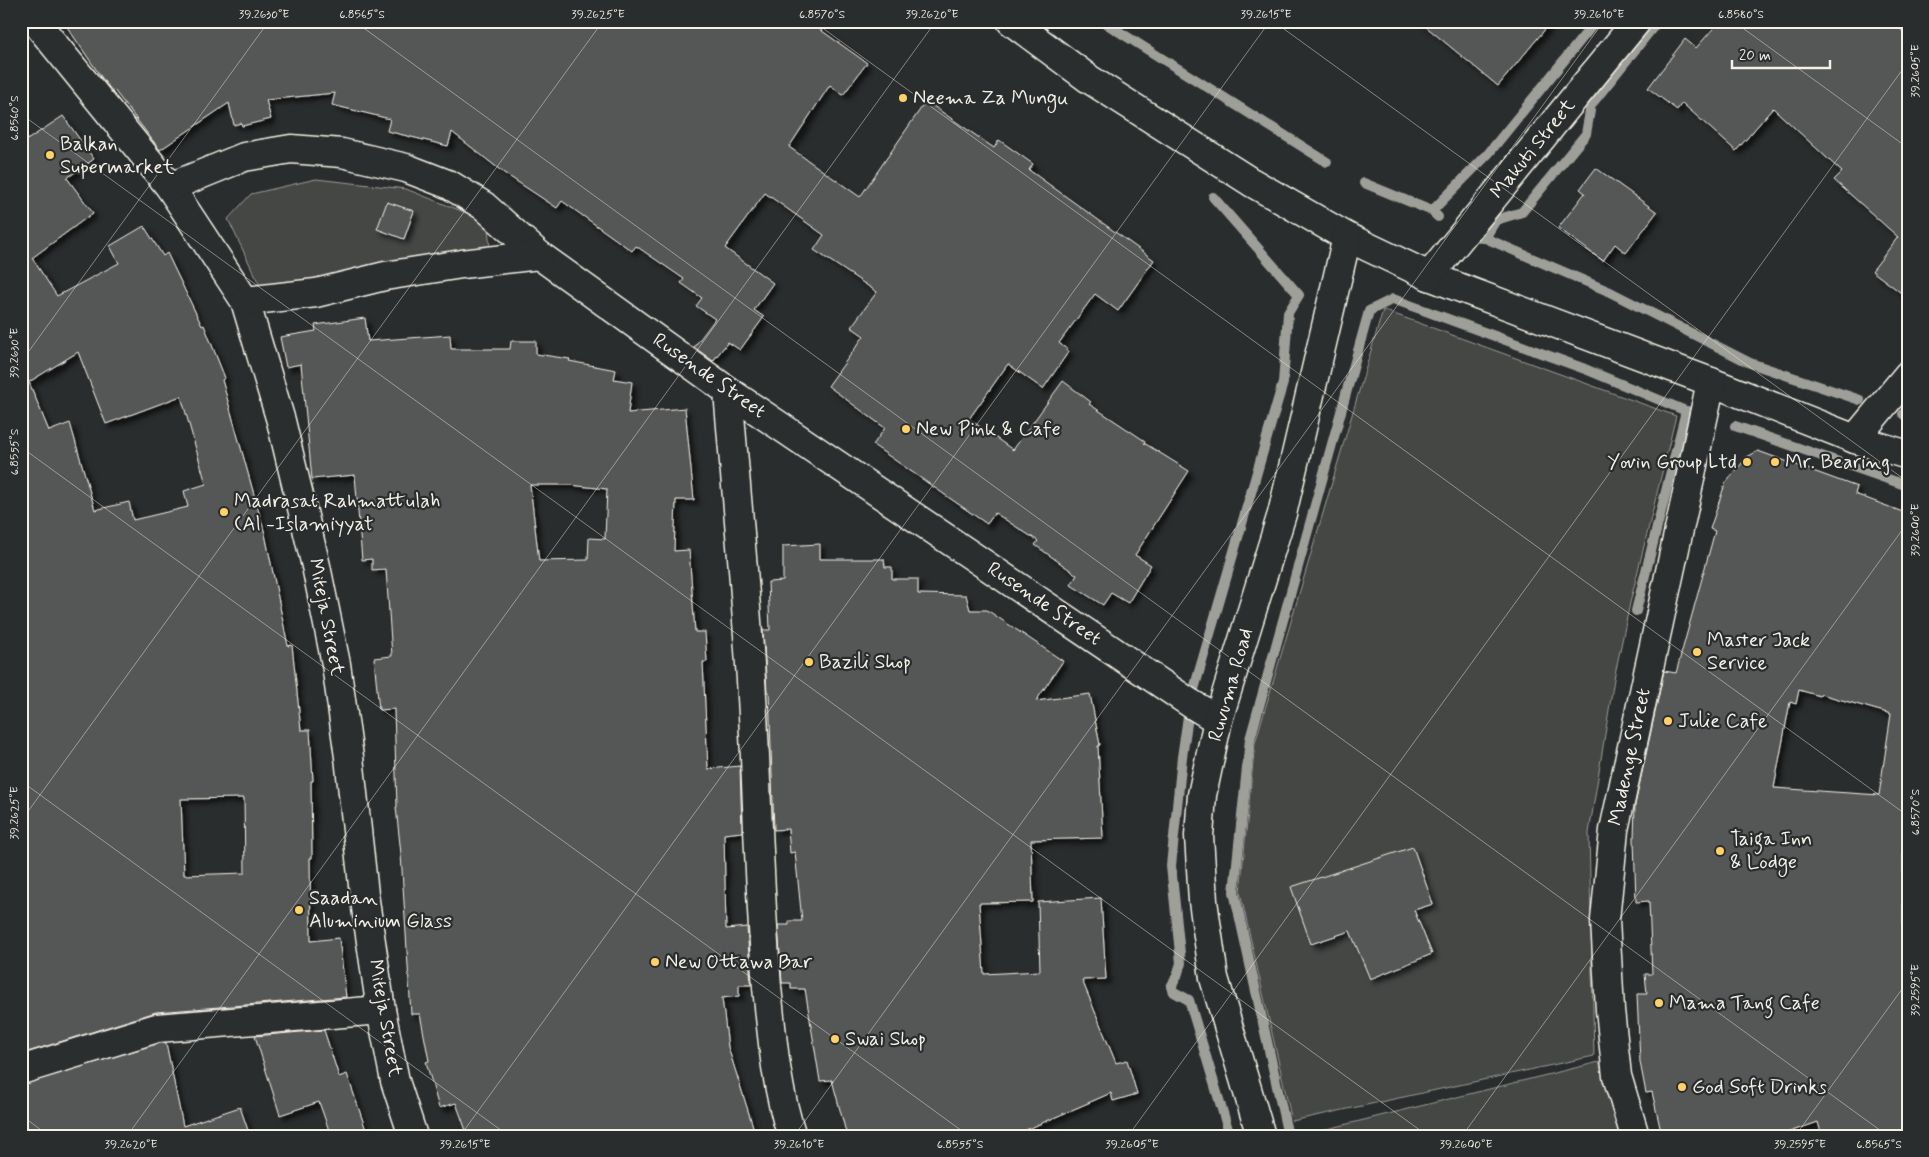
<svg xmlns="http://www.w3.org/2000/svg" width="1929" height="1157" font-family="Mynerve,sans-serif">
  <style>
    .green { fill: #444645; stroke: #9c9c96 }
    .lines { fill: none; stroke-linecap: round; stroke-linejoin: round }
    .stream { stroke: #9f9f9a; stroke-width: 10 }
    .building { fill: #555756; stroke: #f4f1e8; fill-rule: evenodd; filter: url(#shadow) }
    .minor-casing { stroke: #f4f1e8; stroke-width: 31 }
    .minor { stroke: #2a2d2e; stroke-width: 28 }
    .ticks { fill: none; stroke: #f4f1e8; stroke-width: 1; stroke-opacity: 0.45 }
    .poi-dot { fill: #ffd166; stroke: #2a2d2e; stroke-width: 2 }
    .labels { text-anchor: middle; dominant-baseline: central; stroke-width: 4.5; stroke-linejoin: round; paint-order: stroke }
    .poi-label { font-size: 20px; fill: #f4f1e8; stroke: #2a2d2e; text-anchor: start }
    .street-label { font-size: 20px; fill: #f4f1e8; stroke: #2a2d2e }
    .neatline { fill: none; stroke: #f4f1e8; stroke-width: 2 }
    .ticks-label { font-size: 12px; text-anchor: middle; fill: #f4f1e8 }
  </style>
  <defs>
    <filter id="shadow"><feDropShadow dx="4.5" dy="4.5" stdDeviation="2.5" flood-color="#0009"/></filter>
  </defs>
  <rect width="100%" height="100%" fill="#2a2d2e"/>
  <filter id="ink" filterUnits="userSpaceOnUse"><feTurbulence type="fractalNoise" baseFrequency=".02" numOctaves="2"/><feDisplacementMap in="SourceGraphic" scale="10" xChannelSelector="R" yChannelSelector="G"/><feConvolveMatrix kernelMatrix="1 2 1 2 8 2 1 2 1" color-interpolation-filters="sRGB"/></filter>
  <g filter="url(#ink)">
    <g class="green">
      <polygon points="316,179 406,189 487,221 490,247 261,288 228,219 251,194"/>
      <polygon points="1383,310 1676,416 1630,603 1614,679 1589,833 1594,1056 1292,1121 1240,892 1255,743"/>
      <polygon points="1599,1062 1620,1136 1299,1136"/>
    </g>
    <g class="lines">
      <g class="stream">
        <polyline points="1102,21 1327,162"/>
        <polyline points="1364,183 1432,211 1438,217"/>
        <polyline points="1213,197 1299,295 1288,313 1283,383 1277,403 1190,703 1182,757 1171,866 1181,963 1177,976 1171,987 1174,992 1189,1000 1230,1136"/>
        <polyline points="1432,211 1488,154 1596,21"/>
        <polyline points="1481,238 1485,238 1608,291 1750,363 1860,400"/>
        <polyline points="1485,238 1496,220 1522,212 1586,134 1591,105 1658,21"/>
        <polyline points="1903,414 1908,416"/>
        <polyline points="1735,426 1908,486"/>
        <polyline points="1636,611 1686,411"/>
        <polyline points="1288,1136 1234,892 1250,739 1369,311 1393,299 1585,369 1686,411 1695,412"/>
      </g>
    </g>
    <g class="building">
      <polygon points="63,21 808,21 867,63 843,95 830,85 789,147 860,197 926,101 994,148 999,140 1033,164 1029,170 1154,260 1118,311 1095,294 1059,343 1069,351 1043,389 1008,364 969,419 1013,450 1063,381 1091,402 1089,404 1145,441 1144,443 1189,471 1135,555 1151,565 1128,603 1111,593 1103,605 1071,585 1077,575 1035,545 1038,541 995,513 987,524 873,445 885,428 828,386 864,336 851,327 877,292 814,250 824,235 765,193 725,248 773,283 754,310 764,317 740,350 728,342 713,361 694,347 715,319 696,306 702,298 681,283 684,279 636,246 632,251 562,201 557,208 504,173 452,132 448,146 387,131 390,119 332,105 335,93 266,100 271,119 242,126 241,123 234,125 229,103 160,150 114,90 112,91 104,81"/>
      <polygon points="1419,21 1552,21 1498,86"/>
      <polygon points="1720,21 1891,21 1908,36 1908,298 1872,271 1898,237 1834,180 1842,172 1773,108 1736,151 1682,103 1677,110 1648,88 1685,39 1696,48"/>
      <path d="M63,116L94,159L67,178L93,213L32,258L57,296L119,263L110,246L144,226L163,256L167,253L202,326L204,325L225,378L222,380L265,534L288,646L292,645L301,730H310L313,781H311L312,858H310L311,941L339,938L346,997L156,1012L21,1054V144ZM78,352L106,424L181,396L206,484L184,491L188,507L133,520L129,502L95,510L70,423L49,431L29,382ZM244,798L245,873L184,875L181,799Z"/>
      <polygon points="1596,168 1657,212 1626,253 1615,244 1603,261 1558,228 1585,193 1580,189"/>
      <polygon points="387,202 414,211 404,239 377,229"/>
      <path d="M365,318L368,341L450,335L451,349H510L511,341H536V354L570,359L569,361L616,370L614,379L632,382L628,413L685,408L694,500H676L674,551L689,550L695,632H705L707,662H703L708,769L740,766L742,832L724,834L726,929L747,927L751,985H739V996L722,998L728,1047L756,1136H468L456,1103L439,1108L426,1062L429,1061L420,1014H411L401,854L396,807H397L394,709L379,710L374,658L392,656L386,569L372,570V559L362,560L355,475L312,479L301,364L286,367L280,337L316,331L315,325ZM530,485H569L607,489L605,539L589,538L588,560L539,561Z"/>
      <path d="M1758,451L1857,487L1855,494L1908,514V770L1904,797H1906L1903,856V935H1908V1136H1822L1818,1122L1778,1136H1662L1652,1092L1646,1093L1640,1062L1637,994H1647L1645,974H1652L1649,901L1636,902L1634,839L1635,805L1664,671L1676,673L1715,531L1710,529L1725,484L1747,457ZM1799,690L1820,696L1821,694L1891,714L1879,795L1774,788L1790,702L1796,704Z"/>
      <polygon points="820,544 820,559 884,559 885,567 892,567 892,579 918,579 918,594 966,595 970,610 987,610 1063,661 1036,701 1090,694 1100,745 1098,746 1103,838 1031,840 1033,902 979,903 984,974 1040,971 1038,902 1101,898 1106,979 1082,980 1116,1063 1127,1060 1137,1094 1113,1101 1111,1093 1012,1136 847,1136 832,1080 820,1081 805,989 791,989 791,983 782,983 778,925 789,925 789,921 802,921 795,852 790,853 788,829 774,830 769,692 767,692 763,630 770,630 768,582 783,581 783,546"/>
      <polygon points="1413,847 1433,904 1414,910 1432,954 1370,979 1350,931 1311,944 1291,887"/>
      <polygon points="324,1030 339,1077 347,1074 368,1136 331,1136 319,1102 280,1115 255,1036"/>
      <polygon points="160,1043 166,1043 183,1126 240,1107 250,1136 29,1136 21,1112 21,1085"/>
    </g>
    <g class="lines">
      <defs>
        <g id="minor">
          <polyline points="35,21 170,187 245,301 281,421 316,566 336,664 349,757 364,894 381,1010 395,1081 413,1136"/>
          <polyline points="1011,21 1089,79 1251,182 1347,237 1429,276 1711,382 1855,439 1908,455"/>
          <polyline points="170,187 244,157 291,149 342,153 406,168 450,185 484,206 539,255 728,391 1190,703 1218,720"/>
          <polyline points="1429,276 1637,21"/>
          <polyline points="245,301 316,293 385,276 462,264 539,255"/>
          <path d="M728,391C738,513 750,635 755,757C758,834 761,910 767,987C772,1036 776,1089 792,1136"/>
          <polyline points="1855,439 1908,375"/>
          <polyline points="21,1070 157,1028 381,1010"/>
          <polyline points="1261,1136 1214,978 1203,901 1199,836 1202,795 1218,720 1282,514 1347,237"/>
          <polyline points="1635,1136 1617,1076 1610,1010 1605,920 1614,830 1711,382"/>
        </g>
      </defs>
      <use href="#minor" class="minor-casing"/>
      <use href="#minor" class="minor"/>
    </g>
  </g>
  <path class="ticks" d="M354,21L1888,1136M813,21L1908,816M1273,21L1908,482M1733,21L1908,148M21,114L1428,1136M21,362L269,21M21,447L969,1136M21,781L509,1136M21,821L603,21M21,1115L49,1136M127,1136L936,21M460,1136L1270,21M794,1136L1604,21M1128,1136L1908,62M1462,1136L1908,522M1795,1136L1908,981"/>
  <g class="poi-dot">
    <circle cx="903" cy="98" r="5"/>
    <circle cx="50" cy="155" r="5"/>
    <circle cx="906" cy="429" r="5"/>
    <circle cx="1747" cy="462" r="5"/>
    <circle cx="1775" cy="462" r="5"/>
    <circle cx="224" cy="512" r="5"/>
    <circle cx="1697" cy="652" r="5"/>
    <circle cx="809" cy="662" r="5"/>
    <circle cx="1668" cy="721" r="5"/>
    <circle cx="1720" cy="851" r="5"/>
    <circle cx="299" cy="910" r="5"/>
    <circle cx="655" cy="962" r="5"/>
    <circle cx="1659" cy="1003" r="5"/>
    <circle cx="835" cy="1039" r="5"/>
    <circle cx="1682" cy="1087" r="5"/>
  </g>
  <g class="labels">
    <g class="poi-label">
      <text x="913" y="98">Neema Za Mungu</text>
      <text x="60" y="144">Balkan<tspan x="60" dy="23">Supermarket</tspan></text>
      <text x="916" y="429">New Pink &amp; Cafe</text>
      <text x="1737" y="462" text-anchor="end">Yovin Group Ltd</text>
      <text x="1785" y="462">Mr. Bearing</text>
      <text x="234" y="501">Madrasat Rahmattulah<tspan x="234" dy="23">(Al -Islamiyyat</tspan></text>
      <text x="1707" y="640">Master Jack<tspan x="1707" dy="23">Service</tspan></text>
      <text x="819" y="662">Bazili Shop</text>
      <text x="1678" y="721">Julie Cafe</text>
      <text x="1730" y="839">Taiga Inn<tspan x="1730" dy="23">&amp; Lodge</tspan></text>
      <text x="309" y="898">Saadan<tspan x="309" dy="23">Aluminium Glass</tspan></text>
      <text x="665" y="962">New Ottawa Bar</text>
      <text x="1669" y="1003">Mama Tang Cafe</text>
      <text x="845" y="1039">Swai Shop</text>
      <text x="1692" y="1087">God Soft Drinks</text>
    </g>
    <g class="street-label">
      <text transform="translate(1533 149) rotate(-51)">Makuti Street</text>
      <text transform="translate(709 376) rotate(35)">Rusende Street</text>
      <text transform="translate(1044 604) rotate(34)">Rusende Street</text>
      <text transform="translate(326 617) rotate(79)">Miteja Street</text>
      <text transform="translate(1231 685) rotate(-74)">Ruvuma Road</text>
      <text transform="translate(1630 757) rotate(-78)">Madenge Street</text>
      <text transform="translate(385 1018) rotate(80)">Miteja Street</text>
    </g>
  </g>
  <rect width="1929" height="1157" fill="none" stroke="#2a2d2e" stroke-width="55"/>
  <path d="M1732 60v8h98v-8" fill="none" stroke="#f4f1e8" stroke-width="2.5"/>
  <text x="1739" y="60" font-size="15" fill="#f4f1e8" stroke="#2a2d2e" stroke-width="4" paint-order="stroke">20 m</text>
  <rect x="28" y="28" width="1874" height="1102" class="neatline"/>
  <g class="ticks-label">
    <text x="264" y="18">39.2630°E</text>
    <text x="362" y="18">6.8565°S</text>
    <text x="598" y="18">39.2625°E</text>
    <text x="822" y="18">6.8570°S</text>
    <text x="932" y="18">39.2620°E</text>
    <text x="1266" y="18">39.2615°E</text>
    <text x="1599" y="18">39.2610°E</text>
    <text x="1741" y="18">6.8580°S</text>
    <text transform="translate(1915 71) rotate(-90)" y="4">39.2605°E</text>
    <text transform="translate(14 118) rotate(-90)" y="4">6.8560°S</text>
    <text transform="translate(14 353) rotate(-90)" y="4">39.2630°E</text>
    <text transform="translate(14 452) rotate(-90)" y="4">6.8555°S</text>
    <text transform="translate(1915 530) rotate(-90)" y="4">39.2600°E</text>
    <text transform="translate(1915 812) rotate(-90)" y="4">6.8570°S</text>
    <text transform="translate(14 813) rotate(-90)" y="4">39.2625°E</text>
    <text transform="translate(1915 990) rotate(-90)" y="4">39.2595°E</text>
    <text x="131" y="1148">39.2620°E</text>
    <text x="465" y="1148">39.2615°E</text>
    <text x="799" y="1148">39.2610°E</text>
    <text x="960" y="1148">6.8555°S</text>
    <text x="1132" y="1148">39.2605°E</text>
    <text x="1466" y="1148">39.2600°E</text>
    <text x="1800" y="1148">39.2595°E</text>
    <text x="1879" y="1148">6.8565°S</text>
  </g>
</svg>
